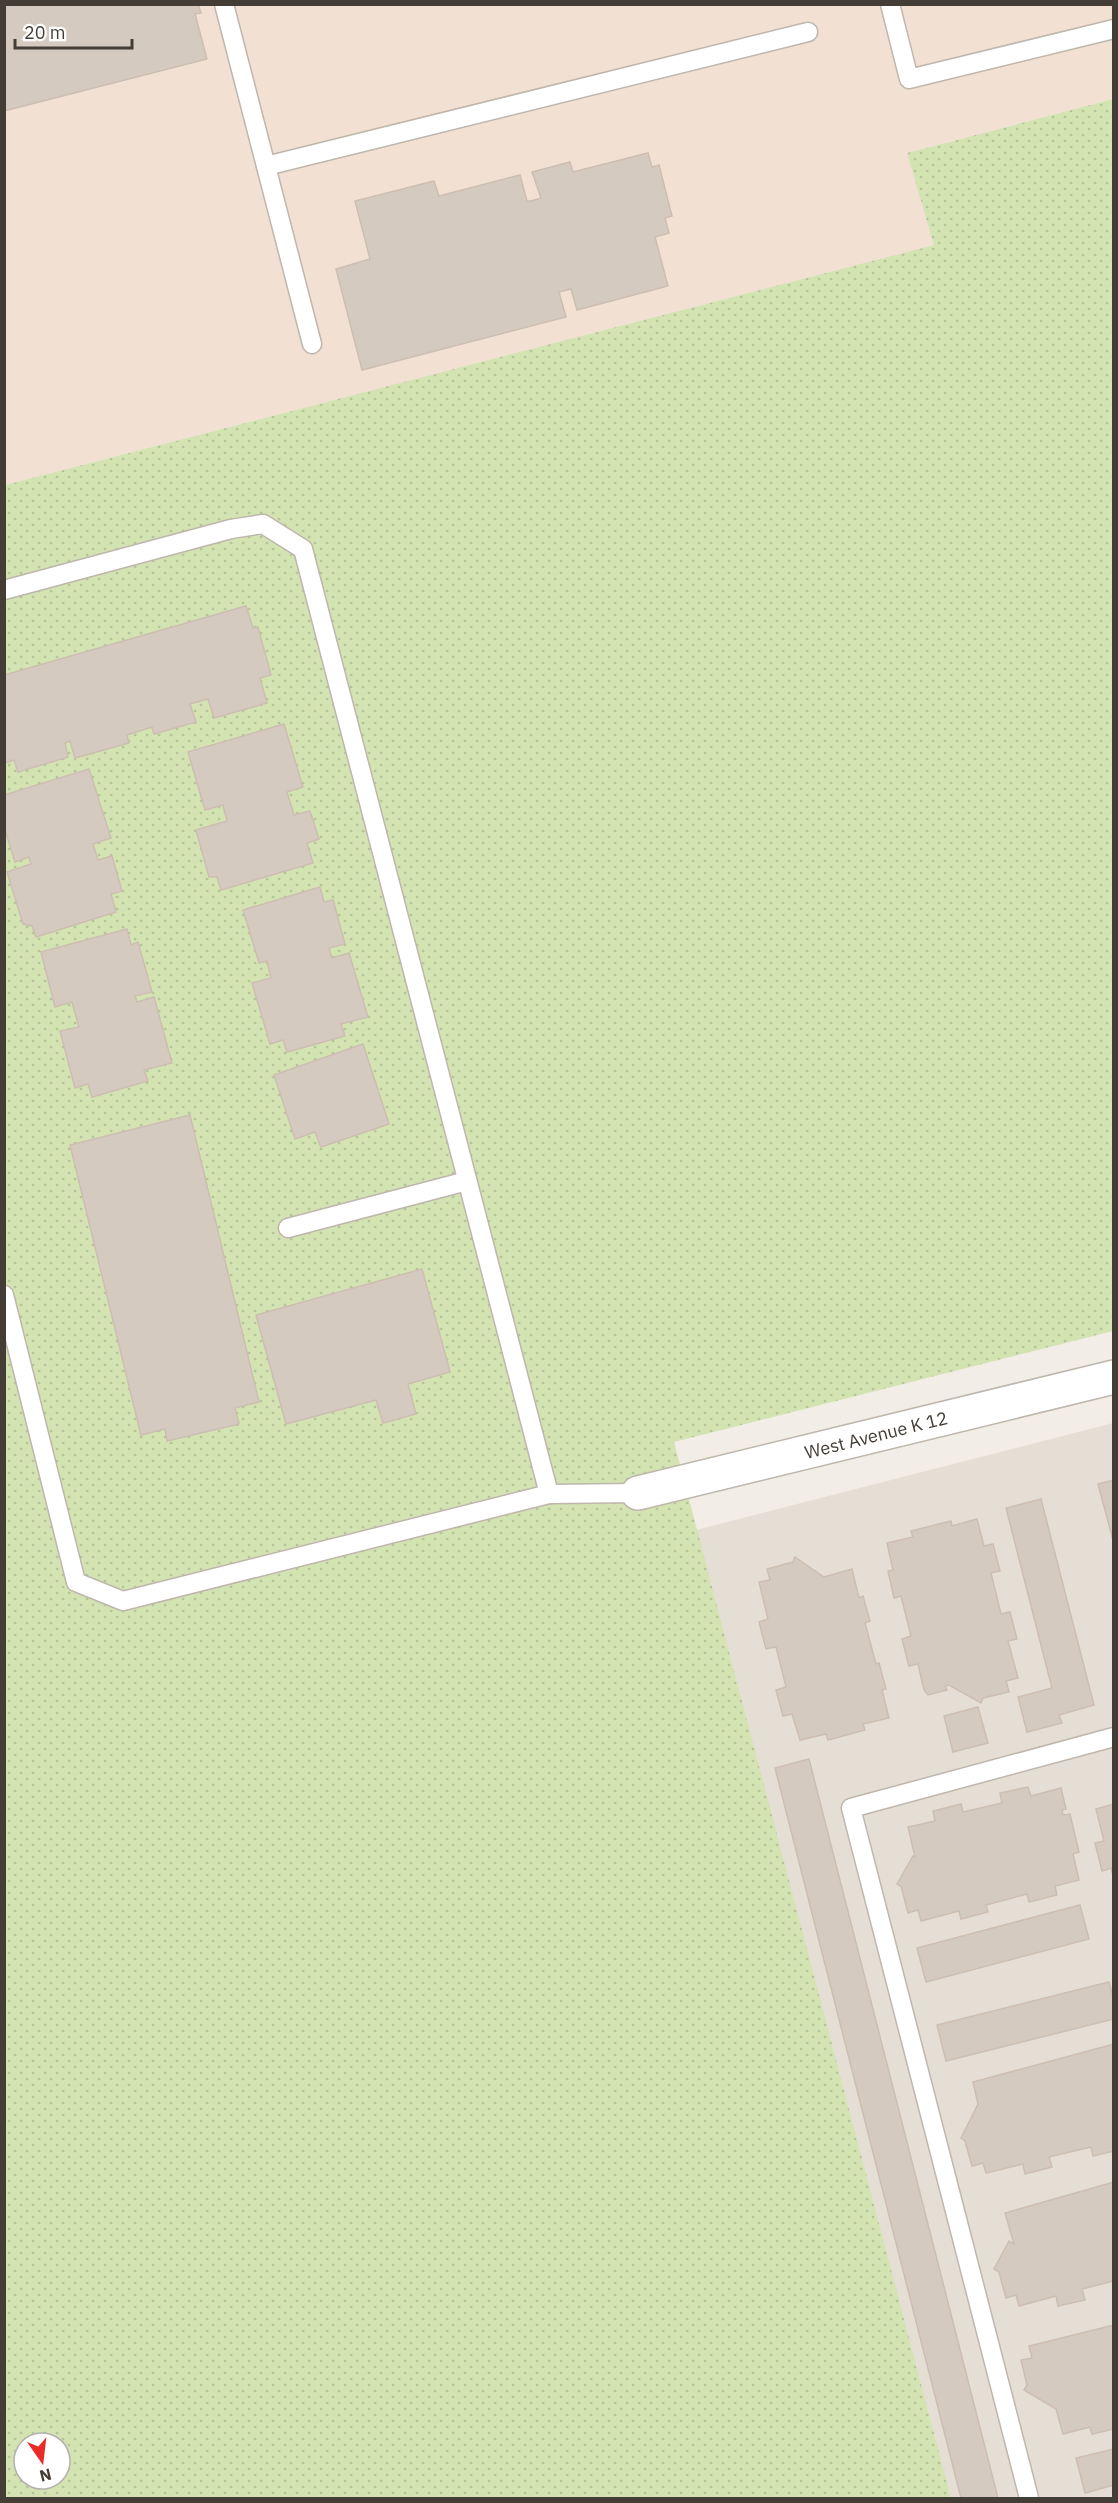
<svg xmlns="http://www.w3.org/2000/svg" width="1118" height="2503" font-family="'IBM Plex Sans',sans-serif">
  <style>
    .residential { fill: #e5ded5 }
    .commercial { fill: #f2e1d3 }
    .grass { fill: url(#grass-dots); fill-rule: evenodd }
    .building { fill: #d5cac0; stroke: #cdbeb1; stroke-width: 1.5 }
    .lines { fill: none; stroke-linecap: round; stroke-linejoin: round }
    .lane-casing { stroke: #bfb6ad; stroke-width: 21 }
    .street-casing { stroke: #bfb6ad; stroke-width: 36 }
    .lane { stroke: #fff; stroke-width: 18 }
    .street { stroke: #fff; stroke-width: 33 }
    .labels { text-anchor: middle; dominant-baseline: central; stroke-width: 6; stroke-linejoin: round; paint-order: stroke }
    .street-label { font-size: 18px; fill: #443d36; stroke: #fff }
  </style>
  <defs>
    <pattern id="grass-dots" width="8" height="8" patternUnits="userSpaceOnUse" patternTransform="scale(1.5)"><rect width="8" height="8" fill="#d3e3b2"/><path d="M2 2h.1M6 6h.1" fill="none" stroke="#b6c49a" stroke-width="1.8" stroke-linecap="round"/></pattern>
  </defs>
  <rect width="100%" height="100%" fill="#f2ede6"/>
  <polygon class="residential" points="1113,1423 1113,2498 951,2498 696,1530"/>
  <polygon class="commercial" points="5,5 1113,5 1113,99 907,153 935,245 5,485"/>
  <path class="grass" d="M1113,99V1331L674,1442L951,2498H5V485L934,245L907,153ZM24,2443H60V2479H24Z"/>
  <g class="building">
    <polygon points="4,4 198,4 201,13 195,14 207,59 4,111"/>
    <polygon points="648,153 652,167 659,165 672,216 665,218 669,233 655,237 668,286 577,310 571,289 559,292 566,317 362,370 336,269 370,259 355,201 434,181 439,196 520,175 527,201 531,201 541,198 532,172 570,162 573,172"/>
    <polygon points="246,606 253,628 258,627 271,675 260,678 267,703 214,718 208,699 190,704 196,722 154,734 152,727 127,735 129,743 75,758 70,741 65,743 68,757 18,772 14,760 4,763 4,675"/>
    <polygon points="284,724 303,787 287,792 294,815 310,811 319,839 307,843 313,863 221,890 217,877 209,877 196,830 227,821 223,805 205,810 188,752"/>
    <polygon points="89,769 111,838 93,844 98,860 112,856 122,891 111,894 116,912 36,937 32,926 23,924 7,872 31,864 29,857 15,862 4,827 4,795"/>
    <polygon points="320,887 324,902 333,900 345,944 329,948 332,958 349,953 368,1017 341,1024 345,1036 287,1052 283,1040 270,1044 252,983 271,978 267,961 259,963 243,910"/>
    <polygon points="127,929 131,945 138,942 152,992 135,996 137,1002 154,997 172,1063 144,1070 148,1081 92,1097 88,1084 75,1088 60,1031 79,1027 72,1002 55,1007 41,952"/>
    <polygon points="363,1044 389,1124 321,1147 315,1132 295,1139 274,1075"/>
    <polygon points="190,1115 259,1402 235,1408 239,1424 167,1441 165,1429 141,1435 70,1145"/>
    <polygon points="422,1269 450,1372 408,1384 416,1414 383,1423 376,1400 286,1424 256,1315"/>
    <polygon points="1114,1480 1114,1544 1098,1484"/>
    <polygon points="1041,1499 1094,1705 1059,1715 1062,1723 1027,1732 1018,1697 1052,1688 1006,1508"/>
    <polygon points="977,1519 984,1546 993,1544 1000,1571 991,1573 1001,1614 1010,1612 1017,1639 1008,1641 1018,1678 1006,1681 1009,1692 983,1698 981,1703 949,1685 945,1686 947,1690 928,1695 924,1690 918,1664 909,1666 902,1639 911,1636 901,1596 894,1598 888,1571 893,1570 887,1543 913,1537 911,1531 951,1521 952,1526"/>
    <polygon points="795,1557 824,1577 852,1569 859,1598 863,1596 870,1621 865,1623 876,1664 879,1663 886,1689 882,1690 889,1718 863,1724 865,1730 828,1740 826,1734 800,1740 792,1714 783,1716 776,1690 786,1687 776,1647 766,1649 759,1622 768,1619 759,1582 770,1580 767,1569 793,1562"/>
    <polygon points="978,1707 988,1743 953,1752 944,1716"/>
    <polygon points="809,1759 998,2498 961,2498 775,1768"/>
    <polygon points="1028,1787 1031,1796 1061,1788 1066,1809 1062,1810 1063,1815 1070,1814 1079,1852 1073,1854 1079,1880 1055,1886 1057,1895 1029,1902 1027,1894 986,1905 988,1912 961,1919 959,1911 921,1921 918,1910 908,1913 901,1886 897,1884 913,1856 915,1857 908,1827 935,1821 933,1811 961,1804 963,1812 1002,1803 1000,1793"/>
    <polygon points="1114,1804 1114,1879 1111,1868 1102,1871 1095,1843 1104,1841 1096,1809"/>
    <polygon points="1080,1905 1089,1939 926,1982 917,1948"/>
    <polygon points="1109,1982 1114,2000 1114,2019 946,2061 937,2025"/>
    <polygon points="1114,2044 1114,2151 1093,2156 1091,2147 1049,2157 1052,2167 1025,2174 1023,2164 986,2173 983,2163 972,2166 965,2141 961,2138 978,2104 973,2082"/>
    <polygon points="1114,2182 1114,2281 1082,2289 1085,2300 1058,2306 1056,2296 1019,2306 1016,2295 1006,2298 999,2272 994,2269 1009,2241 1014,2244 1005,2213"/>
    <polygon points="1114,2325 1114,2429 1092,2434 1090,2427 1063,2434 1056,2409 1024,2390 1027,2385 1021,2360 1032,2358 1029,2346"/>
    <polygon points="1114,2449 1114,2485 1085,2493 1076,2458"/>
  </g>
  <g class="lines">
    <defs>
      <g id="lane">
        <polyline points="224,4 312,344"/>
        <polyline points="890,4 909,79 1114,29"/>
        <polyline points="266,166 808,32"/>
        <polyline points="4,590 231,529 263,524 303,549 549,1494"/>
        <polyline points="288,1228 467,1181"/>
        <polyline points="4,1295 76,1582 123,1601 549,1494 638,1493"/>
        <polyline points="1029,2498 851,1808 1114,1737"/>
      </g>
      <polyline id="street" points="638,1493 1114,1377"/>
    </defs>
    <use href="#lane" class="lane-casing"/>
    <use href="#street" class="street-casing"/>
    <use href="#lane" class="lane"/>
    <use href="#street" class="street"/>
  </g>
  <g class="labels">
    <g class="street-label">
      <text transform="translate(876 1435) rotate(-14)">West Avenue K 12</text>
    </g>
  </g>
  <rect width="1118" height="2503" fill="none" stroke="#443d36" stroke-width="12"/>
  <g transform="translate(42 2461) rotate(166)"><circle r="28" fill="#ffffff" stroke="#b4b1af" stroke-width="1.5"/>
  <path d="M0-4.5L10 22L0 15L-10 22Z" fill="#e92a26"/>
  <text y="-9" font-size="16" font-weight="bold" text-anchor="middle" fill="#443d36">N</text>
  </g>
  <path d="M15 39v9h117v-9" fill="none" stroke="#443d36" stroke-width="3"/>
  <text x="24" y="39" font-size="18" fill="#443d36" stroke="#ffffff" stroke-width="4.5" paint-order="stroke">20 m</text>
</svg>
